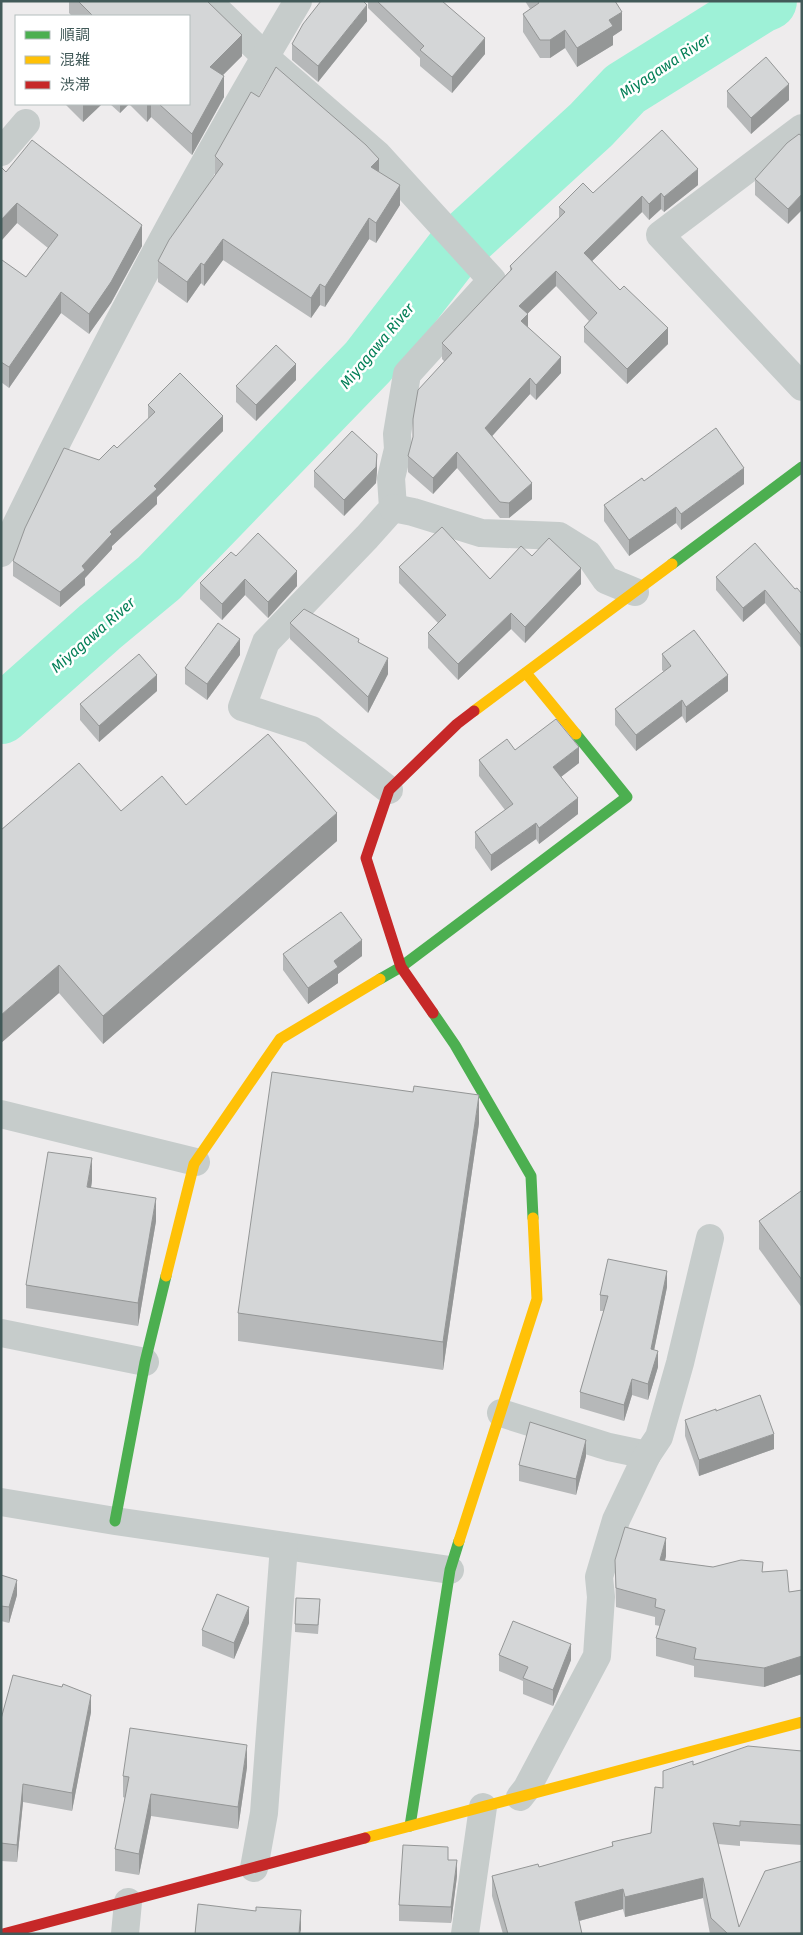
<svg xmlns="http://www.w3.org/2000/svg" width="803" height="1935" font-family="'Fira Sans','Noto Sans JP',sans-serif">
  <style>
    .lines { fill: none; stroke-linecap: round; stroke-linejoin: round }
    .river { stroke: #9ef1d7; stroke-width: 58 }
    .street { stroke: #c6cccb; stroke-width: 28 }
    .fast { stroke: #4caf50; stroke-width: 11 }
    .slow { stroke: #ffc107; stroke-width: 11 }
    .jam { stroke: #c62828; stroke-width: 11 }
    .wall { fill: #b6b8b9 }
    .shaded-wall { fill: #949696 }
    .building { fill: #d4d6d7; stroke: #949696 }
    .labels { text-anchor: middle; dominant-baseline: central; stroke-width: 5; stroke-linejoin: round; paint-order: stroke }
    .water-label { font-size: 15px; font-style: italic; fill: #058058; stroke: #fff }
  </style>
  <rect width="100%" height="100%" fill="#eeeced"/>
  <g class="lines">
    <polyline class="river" points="1,715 100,627 159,578 368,362 455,249 591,125 625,89 761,4 768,1"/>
    <g class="street">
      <polyline points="208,1 271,62 377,154 492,280 407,374 397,434 398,449 391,478 393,508 367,537 266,642 242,707 312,730 389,790"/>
      <polyline points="802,128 660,235 802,387"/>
      <polyline points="1,152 26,123"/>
      <polyline points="393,508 413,512 481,533 559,536 588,554 606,580 635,592"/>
      <path d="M1,553L7,544C96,359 193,178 298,1"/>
      <polyline points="1,1114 196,1162"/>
      <polyline points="1,1333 145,1362"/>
      <polyline points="501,1413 609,1447 647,1455"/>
      <polyline points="1,1502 115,1521 450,1570"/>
      <polyline points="520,1797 527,1788 597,1656 601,1597 599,1577 616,1520 647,1455 659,1437 680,1363 710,1238"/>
      <polyline points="254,1868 264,1813 284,1546"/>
      <polyline points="125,1934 128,1902"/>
      <polyline points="465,1934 483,1807"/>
    </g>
    <g class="fast">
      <polyline points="672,564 802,467"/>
      <polyline points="380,979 401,967 627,797 576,734"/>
      <polyline points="433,1013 455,1045 531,1176 533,1218"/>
      <polyline points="115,1521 145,1362 166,1276"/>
      <polyline points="410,1826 450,1570 459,1541"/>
    </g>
    <g class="slow">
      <polyline points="526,673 576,734"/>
      <polyline points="474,711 672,564"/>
      <polyline points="166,1276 194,1164 280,1039 380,979"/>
      <polyline points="459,1541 537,1299 533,1218"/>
      <polyline points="365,1838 802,1722"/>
    </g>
    <g class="jam">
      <polyline points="433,1013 401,967 366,858 389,790 457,724 474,711"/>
      <polyline points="3,1934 365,1838"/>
    </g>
  </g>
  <g class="wall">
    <polygon points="69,1 207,1 242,56 223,75 224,97 192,155 151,117 147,122 129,104 120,113 110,104 189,104 189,16 72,16 69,13"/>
    <polygon points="368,1 442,1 485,54 452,93 420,66 420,58 368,8"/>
    <polygon points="525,1 615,1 622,30 613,36 613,45 577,67 565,48 550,58 540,58 523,32 523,14 530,9"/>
    <polygon points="367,21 318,82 292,60 292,44"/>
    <polygon points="727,91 789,100 751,134 727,107"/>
    <polygon points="65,104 102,104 83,122"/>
    <polygon points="802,136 788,224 755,195 755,179"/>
    <polygon points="215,156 379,171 400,205 376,243 369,239 325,307 320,305 311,318 223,260 204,286 201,283 187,303 158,282 158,261 215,175"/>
    <polygon points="1,167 6,172 142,246 111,303 89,334 61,313 9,388 1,382 1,261 26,277 48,248 17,223 1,241"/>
    <polygon points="698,185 664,212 661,209 649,220 642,212 592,261 668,344 627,384 584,342 584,327 589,321 556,286 527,314 528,327 561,373 536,400 530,394 492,436 532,499 509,518 500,518 457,468 433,494 408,472 408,456 413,438 413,419 445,362 442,359 442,343 510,271 510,266 559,218 559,207 593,193"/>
    <polygon points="296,380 256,421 236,402 236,386"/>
    <polygon points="148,405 223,431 157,497 157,504 112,546 112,549 85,578 85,585 60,607 13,576 13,561 99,460 117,448 148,419"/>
    <polygon points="377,470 376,483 344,516 314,487 314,471"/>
    <polygon points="644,481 744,484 681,530 676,523 629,556 604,521 604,505"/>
    <polygon points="236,556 297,586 268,618 245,595 222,620 200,599 200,583"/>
    <polygon points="532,556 581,584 525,643 511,629 458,680 428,648 428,633 438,623 399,583 399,567 490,579"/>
    <polygon points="716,577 795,589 802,594 802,649 765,603 743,622 716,590"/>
    <polygon points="290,623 359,643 388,674 368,713 290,639"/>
    <polygon points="662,654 728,691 686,723 682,716 636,751 615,725 615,709 664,672 662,670"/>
    <polygon points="240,655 207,700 185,684 185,668"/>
    <polygon points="157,691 99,742 80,720 80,704"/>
    <polygon points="515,750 579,763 561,777 578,814 539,844 536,839 491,871 475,848 475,832 505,810 479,776 479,760"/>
    <polygon points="186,805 337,841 103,1044 59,993 1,1043 121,811"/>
    <polygon points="283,954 362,956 338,974 338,983 308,1004 283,970"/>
    <polygon points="479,1123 443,1370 238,1341 238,1313"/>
    <polygon points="92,1181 91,1188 156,1221 138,1326 26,1308 26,1285"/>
    <polygon points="802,1193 802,1308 759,1249 759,1221"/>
    <polygon points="667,1287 654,1350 658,1367 648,1400 632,1395 624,1421 580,1408 580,1392 604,1311 600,1311 600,1295"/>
    <polygon points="716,1411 774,1449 699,1476 685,1436 685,1420"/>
    <polygon points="586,1456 576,1495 519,1481 519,1465"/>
    <polygon points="666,1556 665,1561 713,1567 763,1572 789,1592 802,1590 802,1674 764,1687 694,1677 694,1666 656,1656 656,1638 660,1626 655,1625 655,1617 616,1607 615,1560"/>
    <polygon points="1,1575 17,1595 9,1623 1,1621"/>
    <polygon points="320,1608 318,1634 295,1632 295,1624"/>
    <polygon points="249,1623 234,1659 202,1646 202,1630"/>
    <polygon points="499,1655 571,1660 553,1706 523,1694 523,1681 499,1671"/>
    <polygon points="91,1712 72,1811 23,1802 17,1862 1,1861 1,1719"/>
    <polygon points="802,1751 802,1845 740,1841 740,1846 718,1844 739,1927 802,1934 710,1934 703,1898 625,1917 623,1909 579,1921 582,1934 503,1934 492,1896 492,1876 539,1867 612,1847 612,1842 651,1833 663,1788 693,1765"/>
    <polygon points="247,1767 238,1829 151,1816 139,1875 115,1871 115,1849 125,1798 123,1797 123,1776"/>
    <polygon points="448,1860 457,1876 451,1923 399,1921 399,1905"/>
  </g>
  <g class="shaded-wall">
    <polygon points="367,5 367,21 318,82 318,66"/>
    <polygon points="622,12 622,30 613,36 613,45 577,67 577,48 609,20"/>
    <polygon points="565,30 565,48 550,58 550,40"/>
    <polygon points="242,35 242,56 210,88 210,67"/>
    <polygon points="485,38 485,54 452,93 452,77"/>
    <polygon points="224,76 224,97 192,155 192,134"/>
    <polygon points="789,84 789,100 751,134 751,118"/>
    <polygon points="83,104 102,104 83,122"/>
    <polygon points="120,104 129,104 120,113"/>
    <polygon points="147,104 151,104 151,117 147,122"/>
    <polygon points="379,159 379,179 371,167"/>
    <polygon points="698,169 698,185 664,212 664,197"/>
    <polygon points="400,185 400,205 376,243 376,223"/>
    <polygon points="661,193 661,209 649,220 649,204"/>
    <polygon points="802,194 802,210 788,224 788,209"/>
    <polygon points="642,196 642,212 584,269 584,253"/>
    <polygon points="17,203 17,223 1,241 1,220"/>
    <polygon points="369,218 369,239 325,307 325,287"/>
    <polygon points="142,225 142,246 111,303 89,334 89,314"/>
    <polygon points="223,239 223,260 204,286 204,265"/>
    <polygon points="201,263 201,283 187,303 187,282"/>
    <polygon points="556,271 556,286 519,322 519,306"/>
    <polygon points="320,284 320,305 311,318 311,298"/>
    <polygon points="61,292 61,313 9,388 9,367"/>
    <polygon points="528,314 528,330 521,321"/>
    <polygon points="668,328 668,344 627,384 627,369"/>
    <polygon points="561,357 561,373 536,400 536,385"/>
    <polygon points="296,364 296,380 256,421 256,405"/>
    <polygon points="530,378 530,394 485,444 485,428"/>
    <polygon points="223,416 223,431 157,497 157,504 112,546 112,549 85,578 85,585 60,607 60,592 110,532 154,486"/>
    <polygon points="457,452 457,468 433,494 433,478"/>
    <polygon points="377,454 377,470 376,483 344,516 344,500"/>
    <polygon points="744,468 744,484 681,530 681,514"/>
    <polygon points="532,483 532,499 509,518 509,503"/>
    <polygon points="676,507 676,523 629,556 629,540"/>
    <polygon points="581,568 581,584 525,643 525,627"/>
    <polygon points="297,571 297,586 268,618 268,602"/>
    <polygon points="245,579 245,595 222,620 222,604"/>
    <polygon points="765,590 765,603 743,622 743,608"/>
    <polygon points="511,613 511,629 458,680 458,664"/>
    <polygon points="240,639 240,655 207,700 207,684"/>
    <polygon points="388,658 388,674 368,713 368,697"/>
    <polygon points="157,675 157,691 99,742 99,726"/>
    <polygon points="728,675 728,691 686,723 686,707"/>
    <polygon points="682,700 682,716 636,751 636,735"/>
    <polygon points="579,747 579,763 553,783 553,767"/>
    <polygon points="578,798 578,814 539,844 539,828"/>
    <polygon points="337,813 337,841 103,1044 103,1016"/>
    <polygon points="536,823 536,839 491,871 491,855"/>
    <polygon points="362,940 362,956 338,974 338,983 308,1004 308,988 334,961"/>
    <polygon points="59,965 59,993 1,1043 1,1015"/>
    <polygon points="479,1095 479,1123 443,1370 443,1342"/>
    <polygon points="92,1158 92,1181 87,1210 87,1187"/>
    <polygon points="156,1198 156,1221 138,1326 138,1303"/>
    <polygon points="667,1271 667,1287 651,1365 651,1349"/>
    <polygon points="658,1351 658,1367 648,1400 648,1384"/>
    <polygon points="632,1379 632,1395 624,1421 624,1405"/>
    <polygon points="774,1434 774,1449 699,1476 699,1460"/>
    <polygon points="586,1440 586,1456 576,1495 576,1479"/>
    <polygon points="666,1538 666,1556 660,1579 660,1560"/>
    <polygon points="17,1580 17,1595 9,1623 9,1607"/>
    <polygon points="249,1607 249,1623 234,1659 234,1643"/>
    <polygon points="571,1644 571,1660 553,1706 553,1690"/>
    <polygon points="802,1656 802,1674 764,1687 764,1668"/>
    <polygon points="91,1695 91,1712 72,1811 72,1793"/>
    <polygon points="247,1745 247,1767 238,1829 238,1807"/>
    <polygon points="23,1784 23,1802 17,1862 17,1845"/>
    <polygon points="151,1794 151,1816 139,1875 139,1854"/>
    <polygon points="457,1860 457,1876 451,1923 451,1907"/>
    <polygon points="703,1878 703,1898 625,1917 625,1897"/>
    <polygon points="623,1889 623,1909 575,1922 575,1902"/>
    <polygon points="301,1910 301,1930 300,1934 299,1934"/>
  </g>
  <g class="building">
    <polygon points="78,1 207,1 242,35 210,67 224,76 192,134 159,104 189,104 189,16 93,16"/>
    <polygon points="321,1 363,1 367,5 318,66 292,44 303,24"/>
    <polygon points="377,1 442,1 485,38 452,77 420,50 424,46"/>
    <polygon points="538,1 615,1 622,12 609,20 613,26 577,48 565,30 550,40 540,40 523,14 539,3"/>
    <polygon points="766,57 789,84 751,118 727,91"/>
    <polygon points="276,67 366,145 379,159 371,167 400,185 376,223 369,218 325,287 320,284 311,298 223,239 204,265 201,263 187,282 158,261 169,240 223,164 215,156 251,92 259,97"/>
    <polygon points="662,130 698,169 664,197 661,193 649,204 642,196 584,253 620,290 624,286 668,328 627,369 584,327 597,313 556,271 519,306 528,314 521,321 561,357 536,385 530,378 485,428 532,483 509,503 500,502 457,452 433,478 408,456 413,437 413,419 418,390 452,353 442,343 512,269 510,266 565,212 559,207 583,183 593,193"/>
    <polygon points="799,134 802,136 802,194 788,209 755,179 787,143"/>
    <polygon points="32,140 142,225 111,282 89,314 61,292 9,367 1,362 1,261 2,260 26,277 58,235 17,203 1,220 1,167 6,172"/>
    <polygon points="276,345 296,364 256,405 236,386"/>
    <polygon points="180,373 223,416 154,486 157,489 110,532 112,534 82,566 85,570 60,592 13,561 25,528 64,448 99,460 114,445 117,448 155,412 148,405"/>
    <polygon points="716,428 744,468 681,514 676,507 629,540 604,505 642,478 644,481"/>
    <polygon points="352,431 377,454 376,467 344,500 314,471"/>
    <polygon points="442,527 490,579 521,546 532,556 549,538 581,568 525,627 511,613 458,664 428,633 446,615 399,567"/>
    <polygon points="258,533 297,571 268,602 245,579 222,604 200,583 231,552 236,556"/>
    <polygon points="755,543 795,589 797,588 802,594 802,636 765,590 743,608 716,577"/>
    <polygon points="304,609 359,639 358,642 388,658 368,697 290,623"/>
    <polygon points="218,623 240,639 207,684 185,668"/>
    <polygon points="694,630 728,675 686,707 682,700 636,735 615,709 671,666 662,654"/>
    <polygon points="139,654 157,675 99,726 80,704"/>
    <polygon points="556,719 579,747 553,767 578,798 539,828 536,823 491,855 475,832 513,804 479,760 507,739 515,750"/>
    <polygon points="268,734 337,813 103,1016 59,965 1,1015 1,830 79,763 121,811 162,776 186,805"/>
    <polygon points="341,912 362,940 334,961 338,967 308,988 283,954"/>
    <polygon points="272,1072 413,1092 414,1086 479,1095 443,1342 238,1313"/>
    <polygon points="48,1152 92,1158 87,1187 156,1198 138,1303 26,1285"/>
    <polygon points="801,1191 802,1193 802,1280 759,1221"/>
    <polygon points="608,1259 667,1271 651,1349 658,1351 648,1384 632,1379 624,1405 580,1392 608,1296 600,1295"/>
    <polygon points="760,1395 774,1434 699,1460 685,1420 716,1409 716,1411"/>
    <polygon points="530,1422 586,1440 576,1479 519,1465"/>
    <polygon points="625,1527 666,1538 660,1560 713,1567 741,1560 763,1562 762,1572 787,1570 789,1592 802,1590 802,1656 764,1668 694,1659 696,1648 656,1638 665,1610 655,1607 656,1599 616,1588 615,1560"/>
    <polygon points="1,1575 17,1580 9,1607 1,1606"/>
    <polygon points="217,1594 249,1607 234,1643 202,1630"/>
    <polygon points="296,1598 320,1599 318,1625 295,1624"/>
    <polygon points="513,1621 571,1644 553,1690 523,1678 528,1667 499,1655"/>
    <polygon points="13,1675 62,1687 63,1684 91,1695 72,1793 23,1784 17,1845 1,1843 1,1719"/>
    <polygon points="130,1728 247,1745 238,1807 151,1794 139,1854 115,1849 129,1777 123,1776"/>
    <polygon points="748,1746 802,1751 802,1825 740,1821 740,1826 713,1823 739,1927 765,1871 802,1861 802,1933 728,1934 711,1918 703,1878 625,1897 623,1889 575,1902 582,1934 508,1934 492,1876 538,1864 539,1867 613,1846 612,1842 651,1833 655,1787 663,1788 663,1771 693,1761 693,1765"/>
    <polygon points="403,1845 448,1847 448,1860 457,1860 451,1907 399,1905"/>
    <polygon points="198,1904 256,1911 256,1907 301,1910 299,1934 195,1934"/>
  </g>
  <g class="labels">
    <g class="water-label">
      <text transform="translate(665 66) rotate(-33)">Miyagawa River</text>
      <text transform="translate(377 346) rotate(-50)">Miyagawa River</text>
      <text transform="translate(93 635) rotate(-41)">Miyagawa River</text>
    </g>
  </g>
  <rect width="803" height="1935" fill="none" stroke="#425a59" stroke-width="5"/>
  <rect x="15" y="15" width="175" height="90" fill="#ffffff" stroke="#b3bdbd"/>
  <rect x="25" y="31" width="25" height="8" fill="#4caf50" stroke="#b3bdbd"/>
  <text x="60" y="40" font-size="15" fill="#425a59">順調</text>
  <rect x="25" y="56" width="25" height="8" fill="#ffc107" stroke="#b3bdbd"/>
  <text x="60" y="65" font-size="15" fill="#425a59">混雑</text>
  <rect x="25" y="81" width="25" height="8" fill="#c62828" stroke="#b3bdbd"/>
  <text x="60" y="90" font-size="15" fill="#425a59">渋滞</text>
</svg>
